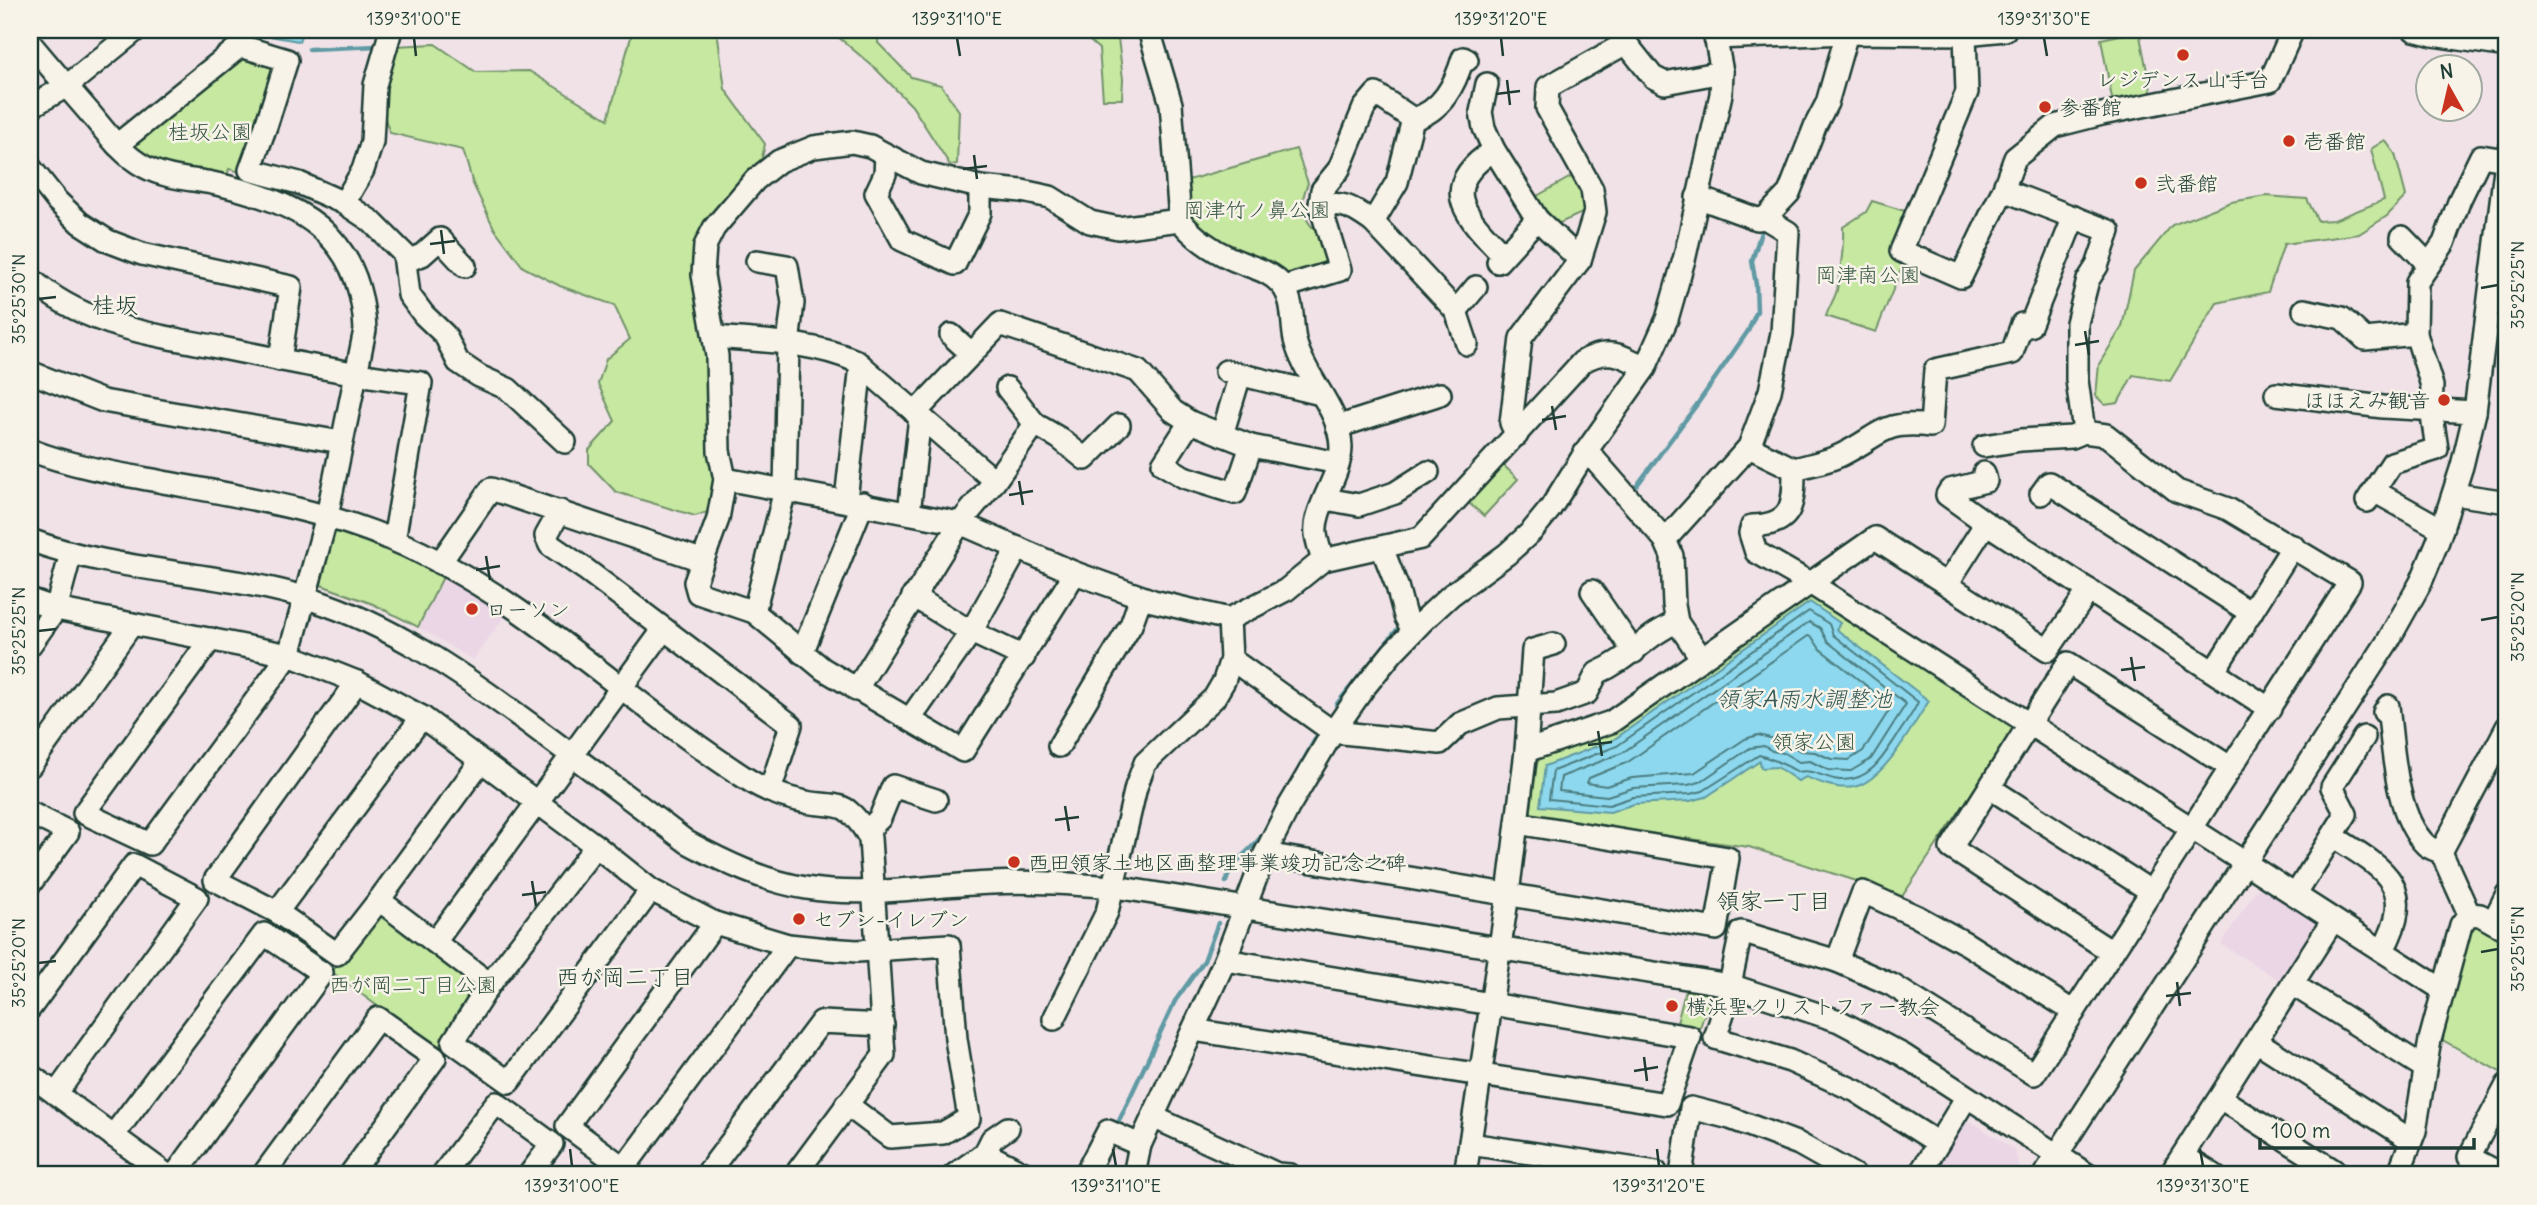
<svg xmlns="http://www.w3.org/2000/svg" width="2537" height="1205" font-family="Delius,'Klee One',sans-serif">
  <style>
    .built { fill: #ebd6e6 }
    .green { fill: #c6e8a1; stroke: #72926a; stroke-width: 2 }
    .water { fill: #8dd8ee; stroke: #619aa4; stroke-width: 2 }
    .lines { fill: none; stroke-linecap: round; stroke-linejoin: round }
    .shore { stroke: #4b7b7e; stroke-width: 2 }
    .stream { stroke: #619aa4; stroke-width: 4.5 }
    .minor-casing { stroke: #1f3d34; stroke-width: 26 }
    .minor { stroke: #f7f3e8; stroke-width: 21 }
    .ticks { fill: none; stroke: #1f3d34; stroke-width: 2.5 }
    .poi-dot { fill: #c8321e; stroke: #f7f3e8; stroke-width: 2.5 }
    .labels { text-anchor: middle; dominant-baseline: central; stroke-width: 5; stroke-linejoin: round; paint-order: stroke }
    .poi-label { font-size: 21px; fill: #1f3d34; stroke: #f7f3e8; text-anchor: start }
    .park-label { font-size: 21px; fill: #385744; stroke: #f7f3e8 }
    .neighbourhood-label { font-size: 23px; fill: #1f3d34; stroke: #f7f3e8 }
    .water-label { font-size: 23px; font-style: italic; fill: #355c59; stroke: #f7f3e8 }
    .neatline { fill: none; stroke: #1f3d34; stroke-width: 2.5 }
    .ticks-label { font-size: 18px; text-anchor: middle; fill: #1f3d34 }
  </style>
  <rect width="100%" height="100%" fill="#f0e2e7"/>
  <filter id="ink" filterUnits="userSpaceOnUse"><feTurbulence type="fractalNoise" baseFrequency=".0143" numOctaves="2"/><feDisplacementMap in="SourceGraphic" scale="14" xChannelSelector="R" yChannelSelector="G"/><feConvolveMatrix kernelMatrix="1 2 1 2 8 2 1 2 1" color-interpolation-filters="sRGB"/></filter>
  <g filter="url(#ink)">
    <g class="built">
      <polygon points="444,575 507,613 473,660 418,627"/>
      <polygon points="2266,887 2319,921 2320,926 2284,983 2221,944 2256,890"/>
      <polygon points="1972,1122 2015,1150 2020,1170 2017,1175 1933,1175 1964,1123"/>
    </g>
    <g class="green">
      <path d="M633,30H717L725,89L765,144L760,167L705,239L716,490L711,511L695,516L616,492L589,464V450L615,421L598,384L606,359L630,339L614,305L560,286L523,267L494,228L473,184L463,150L390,133C376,101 385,77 395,46L435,44L476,72L529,71L608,119Z"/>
      <polygon points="830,30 879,30 878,43 911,77 941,85 959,111 957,164 950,165 912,106 876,69"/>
      <polygon points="1081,30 1117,30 1123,79 1122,99 1103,99 1099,49 1083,35"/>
      <polygon points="2139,31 2152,96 2113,104 2101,39"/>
      <polygon points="237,55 278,68 241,172 229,169 226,179 175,170 132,149 132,139"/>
      <polygon points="2385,140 2395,154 2406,196 2387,216 2359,234 2284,244 2268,292 2217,303 2170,381 2133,375 2118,403 2105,405 2096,396 2099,364 2122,327 2134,271 2172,225 2231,202 2266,196 2307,199 2318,221 2334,220 2384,200 2371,149"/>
      <path d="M1296,149L1308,183C1301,199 1300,213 1312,227L1321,224L1331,262L1288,276C1260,258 1195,245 1187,208C1185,200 1186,190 1185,181Z"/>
      <polygon points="1578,173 1589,210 1553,226 1530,200"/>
      <path d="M1872,201L1908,212L1891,256L1904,262L1876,332L1826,316C1829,307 1835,298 1837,290C1841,268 1844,249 1843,227L1866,212Z"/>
      <polygon points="1499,461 1518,479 1484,516 1464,499"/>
      <polygon points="339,525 444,575 418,627 373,604 321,585 331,530"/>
      <polygon points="1805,598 1814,598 2012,725 2013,732 1901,898 1863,883 1749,847 1530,817 1537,763 1541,757 1615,732"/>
      <polygon points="383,913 478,983 480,990 436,1050 332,972 376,914"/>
      <polygon points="2476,924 2507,941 2507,1068 2504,1074 2439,1038 2470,928"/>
      <polygon points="1686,988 1711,992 1700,1028 1677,1023"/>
    </g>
    <g class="water">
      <polygon points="235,30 303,30 299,41"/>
      <path d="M1810,602L1840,623L1836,629L1929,701C1912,726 1885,780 1854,787C1838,790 1821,783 1806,777L1798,781L1777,767L1761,768L1760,761L1706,797L1690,801L1634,804L1610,812L1540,806L1545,766L1613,740Z"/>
    </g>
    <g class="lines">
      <g class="shore">
        <path d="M1809,611L1829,624L1833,635L1918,702C1914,712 1907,721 1901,730C1885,753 1872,782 1840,780C1825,779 1812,768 1798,772C1784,764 1773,759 1759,755L1703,791L1690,794L1633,797L1609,805L1549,799L1553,771L1617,746Z"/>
        <polygon points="1809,622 1820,628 1827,641 1906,704 1871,759 1851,771 1828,770 1810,761 1799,762 1784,753 1772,751 1764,746 1750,748 1700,782 1688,785 1633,788 1607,796 1559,791 1561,777 1622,753"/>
        <polygon points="1808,636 1812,637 1820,649 1892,706 1863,751 1849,760 1831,759 1815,752 1800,751 1786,742 1758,735 1745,739 1694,773 1632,778 1606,786 1587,783 1589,778 1628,762"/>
      </g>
      <g class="stream">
        <polyline points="309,49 378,46"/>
        <polyline points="1635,488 1698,403 1748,331 1757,311 1756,285 1752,261 1762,229 1765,227"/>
        <polyline points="1336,705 1401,625"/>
        <path d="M1226,882C1232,859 1250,853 1263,834L1319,732"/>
        <polyline points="1119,1121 1175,1001 1204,961 1218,923"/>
      </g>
      <defs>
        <g id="minor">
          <path d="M1149,30L1171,104L1180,220C1192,236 1212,250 1230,258C1248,267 1268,269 1281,284C1295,300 1291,322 1295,340C1304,378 1340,407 1341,447C1341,477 1313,508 1316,534C1317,542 1320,551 1323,560"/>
          <polyline points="2414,30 2433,35 2507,46"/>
          <polyline points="1965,34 1967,92 1901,251 1961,277 2003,190"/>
          <polyline points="1715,38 1847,33 1965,34 2005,30"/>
          <path d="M30,43C49,66 69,89 89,112C105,131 122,155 145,167C165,178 190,179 212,183C298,201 361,233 365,330L327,516L289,655L150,844L84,813L211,639"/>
          <polyline points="1487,84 1481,112 1484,128 1494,150 1537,219 1580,260"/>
          <polyline points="30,107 67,86 136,30"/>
          <path d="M1413,119C1442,111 1455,85 1463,58L1467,60"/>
          <polyline points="117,145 240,46 287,60 266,126 250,170 299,183 344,203 371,221 404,254 409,295 424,315 445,335 458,362 479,376 508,389 565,442"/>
          <path d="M1494,150C1434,189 1468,217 1503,255"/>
          <polyline points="886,155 885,174 876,193 902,240 955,264 980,213 980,187"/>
          <polyline points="30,167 57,201 80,223 108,241 142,254 291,287 280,360"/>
          <polyline points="1697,197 1757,219 1765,218"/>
          <polyline points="344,203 363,170 372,142 375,85 391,30"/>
          <path d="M1320,205C1345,202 1353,208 1373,222"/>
          <polyline points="2402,237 2429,265"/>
          <polyline points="406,261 422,255 440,239 465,266"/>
          <polyline points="1498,262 1537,219"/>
          <path d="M30,278C84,328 158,335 227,349C291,362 355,375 421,383L394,540"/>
          <polyline points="1284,287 1340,270 1320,205 1322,190 1339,169 1364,108 1376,94 1413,119 1397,182 1373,222 1456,311 1467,344"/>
          <polyline points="2304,310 2342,318 2365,339 2416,334"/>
          <polyline points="1456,311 1476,287"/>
          <polyline points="951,335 972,354"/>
          <path d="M715,337C762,341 813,342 856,361L995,481L960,523L856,690"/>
          <polyline points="1226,371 1321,394"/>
          <polyline points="30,372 103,401 341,442"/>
          <polyline points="1007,388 1035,424"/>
          <polyline points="2276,394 2383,407 2475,412"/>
          <polyline points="915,413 1000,324 1138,371 1173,411 1190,422 1251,446 1338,463"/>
          <polyline points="1190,422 1163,464 1184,477 1235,493 1251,446"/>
          <polyline points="1337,427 1440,394"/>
          <polyline points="2084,432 2077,380 2077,323 2088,280 2097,266 2109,231 2003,190 2015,158 2055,126 2102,114 2270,81 2293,30"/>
          <polyline points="1222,435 1240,375"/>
          <polyline points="1517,435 1511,423 1521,338 1580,260 1595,212 1592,189 1547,108 1548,87 1626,43 1653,77 1665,83 1722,72"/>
          <path d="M1749,447L1794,469C1809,465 1827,462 1841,455C1882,435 1881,420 1931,426L1935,370L2012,353L2022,324L2030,326L2074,217"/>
          <path d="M30,450C71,466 114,473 158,481C237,496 318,508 393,540C525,595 627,703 747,779C764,790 786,798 806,802C817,805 837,803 847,810C856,817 864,828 870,838L884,1055L795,1175"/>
          <polyline points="1585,453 1595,460 1665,540 1672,556 1674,605 1677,622 1702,659"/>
          <path d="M1794,469C1794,505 1793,525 1752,526L1750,533L1756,552L1810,583L2443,990"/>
          <polyline points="1984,473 1986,481 1950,490 1947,495 1986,523 2270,709"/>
          <path d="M725,479L960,523L1075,573L1153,601L1229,619L1286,590L1323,560L1421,538L1582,362C1606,347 1622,354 1645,368"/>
          <polyline points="995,481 1035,424 1059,438 1085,459 1119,425"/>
          <polyline points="2374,491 2442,529"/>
          <polyline points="2041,494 2049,483 2251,613"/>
          <polyline points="2454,494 2501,501 2507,499"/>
          <polyline points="1326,499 1359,505 1395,493 1428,472"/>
          <polyline points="846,500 861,365"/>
          <polyline points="2367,501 2392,463 2437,449 2431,409 2432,386 2416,334 2417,282 2444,243 2460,199 2481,156 2506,160"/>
          <polyline points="560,511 546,536 550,545 585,569 791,725 770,791"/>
          <polyline points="909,513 920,417"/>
          <path d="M30,540C117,573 220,571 310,599C392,625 461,673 530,724C582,763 635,802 687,842C724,862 763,881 806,888C867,898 931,885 992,883C1033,881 1074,884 1115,887L1730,985L1839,1021L1903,1055L2088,1175"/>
          <polyline points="1665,540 1749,447 1770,391 1782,333 1788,232 1765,218 1789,193 1816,124 1827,103 1847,33 1850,30"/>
          <polyline points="1382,548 1397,586 1405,616 1413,631"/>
          <polyline points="440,563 491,489 701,560"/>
          <polyline points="1075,573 963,751 823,669 754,612 698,593 695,582 718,519 725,479 719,451 717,356 703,275 705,246 714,228 755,180 779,161 814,147 852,142 870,146 921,173 980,187 1022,191 1050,197 1090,222 1118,228 1180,220"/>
          <polyline points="1947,584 1986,523"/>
          <polyline points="1592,591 1634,652"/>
          <polyline points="913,596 971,632 1024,657"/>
          <polyline points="30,600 56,609 289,655 357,682 422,717 596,846 651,890 715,923 788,945 827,949 857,951 949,945 956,1039 969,1118 943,1133 890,1137 846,1104"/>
          <polyline points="754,612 785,490 788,344 793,303 787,266 757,261"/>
          <polyline points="30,645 56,609 71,553"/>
          <polyline points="802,653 863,503"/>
          <path d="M1231,659L1333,732L1440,743L1460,724L1498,708L1556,704L1587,693L1597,673C1629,660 1647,634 1677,622"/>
          <polyline points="2214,671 2293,546"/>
          <polyline points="357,682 215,880 277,912 337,954 379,900 481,761"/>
          <path d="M2384,712L2388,706C2393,746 2395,816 2426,845C2429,848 2436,850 2441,852L2469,914"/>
          <polyline points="910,719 971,632 1018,548"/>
          <polyline points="1059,746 1131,625 1141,597"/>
          <polyline points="1526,751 1611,722 1875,538 2048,650 2089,590"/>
          <polyline points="30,766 132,624"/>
          <polyline points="1990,788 2152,892"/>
          <polyline points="30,813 68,832 30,884"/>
          <polyline points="866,832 880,818 893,786 936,800"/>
          <path d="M2334,837C2385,869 2418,886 2383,950"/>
          <polyline points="596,846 490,984 453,1042 509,1082 651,890"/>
          <polyline points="2441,852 2507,727"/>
          <polyline points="1265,854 1716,929 1728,858 1517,823"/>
          <polyline points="2296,894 2346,814 2332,787 2364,737"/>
          <polyline points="379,900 490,984"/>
          <polyline points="277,912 422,717"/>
          <polyline points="2469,914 2480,915 2507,930"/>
          <polyline points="2493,922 2507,894"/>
          <polyline points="715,923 567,1126 624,1168 788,945"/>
          <polyline points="435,942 664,629"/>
          <polyline points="2112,952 1951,848 2068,663 2230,767"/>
          <polyline points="1837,961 1863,892 1916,916 1967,944 2074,1012"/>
          <polyline points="2292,984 2425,1068"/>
          <polyline points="30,1008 134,865 197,898 56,1094"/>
          <polyline points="1054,1019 1107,912 1136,787 1145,763 1214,698 1224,681 1231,659 1229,619"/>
          <polyline points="1193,1030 1667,1104 1690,1037 1225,960"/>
          <polyline points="2256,1041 2411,1140"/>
          <polyline points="30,1075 167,1175"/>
          <polyline points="2220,1098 2341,1175"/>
          <polyline points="1153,1117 1277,1174 1290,1175"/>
          <polyline points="113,1136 264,934 322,973 175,1175"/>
          <polyline points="1938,1143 1856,1091 1790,1061 1715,1038 1726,1004 1741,932 1837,961 1892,985 2034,1074 2350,582 2228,509 2177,491 2106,435 2084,432 2072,437 2021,440 1984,446"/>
          <polyline points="1470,1144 1656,1172 1656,1175"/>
          <polyline points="985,1153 1028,1175"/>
          <polyline points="2183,1156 2214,1175"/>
          <polyline points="263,1175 378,1018 435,1058 350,1175"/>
          <polyline points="442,1175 496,1103 552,1144 529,1175"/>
          <polyline points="706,1175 821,1022 883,1025"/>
          <polyline points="954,1175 985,1153 992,1139 1008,1128"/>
          <polyline points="1085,1175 1108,1131 1140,1145"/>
          <polyline points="1134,1175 1140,1145 1225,960 1265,854 1288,808 1333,732 1363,689 1393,652 1424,620 1451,595 1507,554 1532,531 1550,509 1585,453 1645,368 1667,319 1685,256 1721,94 1722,72 1714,30"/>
          <polyline points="1465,1175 1508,894 1526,751 1533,650 1554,644"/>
          <polyline points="1681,1175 1691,1108 1730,1118 1799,1144 1854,1175"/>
          <polyline points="1919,1175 1966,1098"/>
          <polyline points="2044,1175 2388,641 2421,582 2438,541 2462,466 2475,412 2507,153"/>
          <polyline points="2170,1175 2333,920"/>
          <polyline points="2398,1175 2415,1131 2430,1040 2461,925 2469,914"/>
          <polyline points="2503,1175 2469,1157 2507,1085"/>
        </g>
      </defs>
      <use href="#minor" class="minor-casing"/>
      <use href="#minor" class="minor"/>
    </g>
  </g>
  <path class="ticks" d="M414,38L416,56M957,38L960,56M1501,38L1503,56M2044,38L2047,56M1507,80L1510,105M1496,94L1520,91M974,155L977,179M963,169L987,166M441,230L444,254M430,244L455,241M2481,288L2498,285M38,299L56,297M2085,331L2089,355M2075,345L2099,341M1552,406L1556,430M1542,420L1566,416M1019,481L1023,505M1009,495L1033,491M486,556L490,580M476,570L500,566M2481,620L2498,617M38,631L56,629M2131,657L2135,681M2121,670L2145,667M1598,731L1602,756M1588,745L1612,742M1065,806L1069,831M1055,820L1079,817M532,881L536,906M522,895L546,892M2481,952L2498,949M38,963L56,961M2177,982L2180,1006M2166,996L2191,993M1644,1057L1647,1081M1634,1071L1658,1067M570,1149L572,1166M1113,1149L1116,1166M1657,1149L1659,1166M2200,1149L2203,1166"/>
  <g class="poi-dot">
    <circle cx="2183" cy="55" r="7"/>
    <circle cx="2045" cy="107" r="7"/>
    <circle cx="2289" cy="141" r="7"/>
    <circle cx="2141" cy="183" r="7"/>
    <circle cx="2444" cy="400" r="7"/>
    <circle cx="472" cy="609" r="7"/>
    <circle cx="1014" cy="862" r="7"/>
    <circle cx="799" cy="919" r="7"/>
    <circle cx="1672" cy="1006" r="7"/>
  </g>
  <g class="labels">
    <g class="poi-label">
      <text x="2183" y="79" text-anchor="middle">レジデンス 山手台</text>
      <text x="2059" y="107">参番館</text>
      <text x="2303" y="141">壱番館</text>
      <text x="2155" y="183">弐番館</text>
      <text x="2430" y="400" text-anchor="end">ほほえみ観音</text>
      <text x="486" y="609">ローソン</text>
      <text x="1028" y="862">西田領家土地区画整理事業竣功記念之碑</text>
      <text x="813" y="919">セブン-イレブン</text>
      <text x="1686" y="1006">横浜聖クリストファー教会</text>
    </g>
    <g class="park-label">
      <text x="210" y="131">桂坂公園</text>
      <text x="1257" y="209">岡津竹ノ鼻公園</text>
      <text x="1868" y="274">岡津南公園</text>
      <text x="1814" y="741">領家公園</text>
      <text x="413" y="984">西が岡二丁目公園</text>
    </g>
    <g class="neighbourhood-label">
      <text x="115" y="304">桂坂</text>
      <text x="1774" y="900">領家一丁目</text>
      <text x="625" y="976">西が岡二丁目</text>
    </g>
    <g class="water-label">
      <text x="1804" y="698">領家A雨水調整池</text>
    </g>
  </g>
  <rect width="2537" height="1205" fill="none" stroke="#f7f3e8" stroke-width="77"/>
  <g transform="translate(2449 88) rotate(352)"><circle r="33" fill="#f7f3e8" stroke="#a1aaa0" stroke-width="2"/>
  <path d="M0-5L12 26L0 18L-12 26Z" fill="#c8321e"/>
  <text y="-10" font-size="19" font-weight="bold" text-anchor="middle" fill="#1f3d34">N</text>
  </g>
  <path d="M2260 1138v10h214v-10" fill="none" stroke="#1f3d34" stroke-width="3.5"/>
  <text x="2271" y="1138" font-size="21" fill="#1f3d34" stroke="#f7f3e8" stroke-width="5" paint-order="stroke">100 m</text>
  <rect x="38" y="38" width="2460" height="1128" class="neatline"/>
  <g class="ticks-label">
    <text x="414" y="25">139°31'00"E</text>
    <text x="957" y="25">139°31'10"E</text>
    <text x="1501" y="25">139°31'20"E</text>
    <text x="2044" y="25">139°31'30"E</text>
    <text transform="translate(2518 285) rotate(-90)" y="6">35°25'25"N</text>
    <text transform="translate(19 299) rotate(-90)" y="6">35°25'30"N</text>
    <text transform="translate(2518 617) rotate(-90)" y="6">35°25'20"N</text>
    <text transform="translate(19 631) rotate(-90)" y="6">35°25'25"N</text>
    <text transform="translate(2518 949) rotate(-90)" y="6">35°25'15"N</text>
    <text transform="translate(19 963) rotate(-90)" y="6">35°25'20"N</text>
    <text x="572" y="1192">139°31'00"E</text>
    <text x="1116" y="1192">139°31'10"E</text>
    <text x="1659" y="1192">139°31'20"E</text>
    <text x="2203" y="1192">139°31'30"E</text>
  </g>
</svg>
